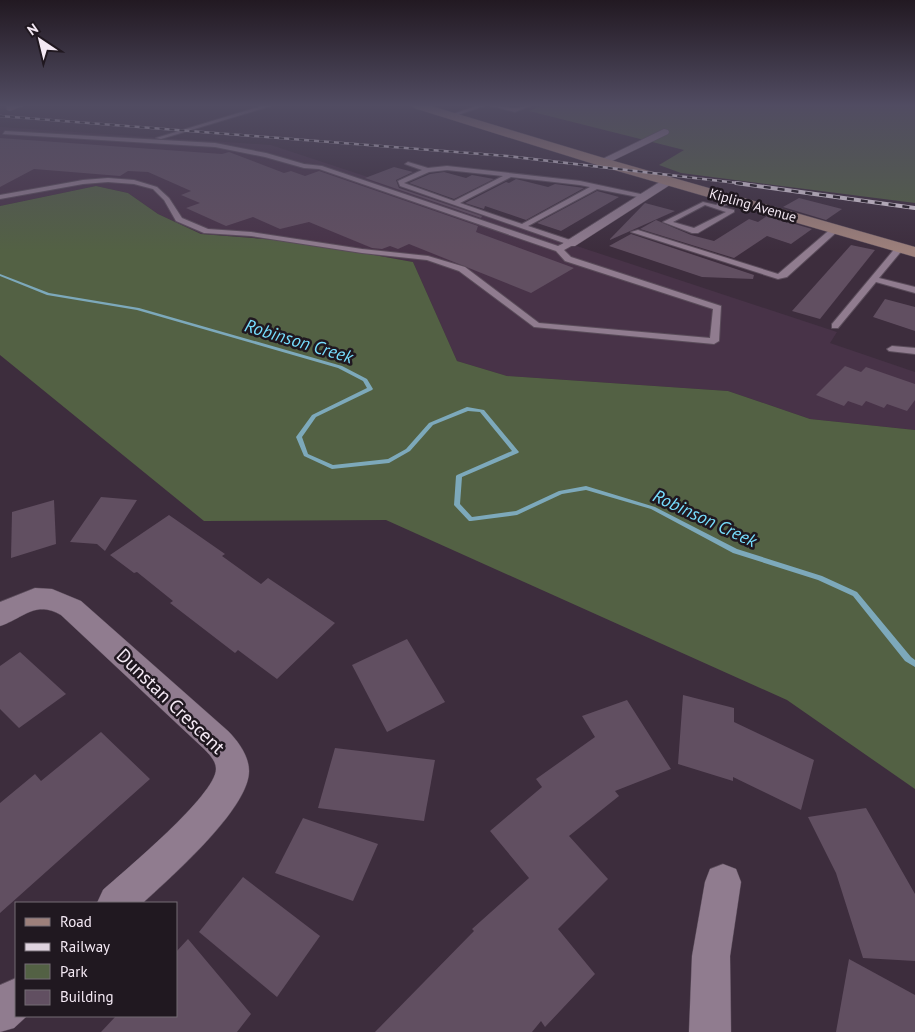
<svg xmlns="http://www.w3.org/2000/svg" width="915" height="1032" font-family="'PT Sans',sans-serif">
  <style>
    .built { fill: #483348 }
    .green { fill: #536144 }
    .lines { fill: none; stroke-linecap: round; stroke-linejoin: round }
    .stream { fill: #7da9bb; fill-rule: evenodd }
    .building { fill: #614f61 }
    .lane-casing { stroke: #5a4c5a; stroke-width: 2 }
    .street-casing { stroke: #5a4c5a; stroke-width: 1 }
    .secondary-casing { stroke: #5a4c5a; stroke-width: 1 }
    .lane { fill: #907c8f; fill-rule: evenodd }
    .street { fill: #907c8f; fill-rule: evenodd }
    .secondary { fill: #9d807b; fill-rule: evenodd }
    .rail-far1-casing { stroke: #dfd3df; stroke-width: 2.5 }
    .rail-casing { stroke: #dfd3df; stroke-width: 4 }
    .rail-far1 { stroke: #201820; stroke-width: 2; stroke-dasharray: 5; stroke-linecap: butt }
    .rail { stroke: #201820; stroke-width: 2.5; stroke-dasharray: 7; stroke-linecap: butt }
    .labels { text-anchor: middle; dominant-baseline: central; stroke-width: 5; stroke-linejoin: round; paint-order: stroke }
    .far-street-label { font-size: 14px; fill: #f4e9f4; stroke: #201820 }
    .water-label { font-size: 18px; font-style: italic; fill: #76ddfd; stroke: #201820 }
    .near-street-label { font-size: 19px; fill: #f4e9f4; stroke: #201820 }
  </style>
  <rect width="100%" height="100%" fill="#3d2d3d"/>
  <polygon class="built" points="0,127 271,145 837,332 830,343 915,372 915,430 810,419 728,391 507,376 457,361 413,262 302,242 201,234 158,214 128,193 96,186 0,206"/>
  <g class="green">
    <polygon points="541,106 915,106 915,203 681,173 659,165 684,150 529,111"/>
    <polygon points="96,186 128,193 158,214 201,234 302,242 413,262 457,361 507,376 728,391 810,419 915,430 915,789 787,700 386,520 204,521 0,355 0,206"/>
  </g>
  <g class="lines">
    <polygon class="stream" points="0,274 49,293 139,308 342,366 367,379 373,389 372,390 316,417 302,437 308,454 333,465 388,459 406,449 429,423 467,407 484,410 519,452 518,453 462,477 460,504 472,517 516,511 559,491 586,486 655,507 737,549 822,576 857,592 911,657 915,660 915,667 905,661 853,596 818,580 733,553 651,509 586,490 562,494 517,515 471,521 469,521 454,505 456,476 457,475 512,451 480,412 468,411 433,425 410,451 389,463 332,469 304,456 296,437 312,415 367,388 363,381 338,368 137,310 47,295 0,276"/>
  </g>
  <g class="building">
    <polygon points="0,138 222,154 229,152 284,173 291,171 305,176 319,171 478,226 476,232 574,268 531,293 409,244 398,249 390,246 382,249 372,248 309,222 280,229 253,217 226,226 186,208 200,203 181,195 191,191 148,172 128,171 120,176 34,169 0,187"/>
    <polygon points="394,167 413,172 396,180 399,188 482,216 481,218 365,178"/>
    <polygon points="444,172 466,178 472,175 494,179 454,199 409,183 430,174"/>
    <polygon points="516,179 548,187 555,184 584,188 526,220 485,206 484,209 465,203 506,182 509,183"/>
    <polygon points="597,191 619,197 561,231 537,223"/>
    <polygon points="799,198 842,209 826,220 783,207"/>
    <polygon points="645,203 675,211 610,240 610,239"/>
    <polygon points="767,216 812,229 791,244 767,236 734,258 640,229 656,220 691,235 714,241 749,219 758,222"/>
    <polygon points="631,234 754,275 753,279 702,277 609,246"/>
    <polygon points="851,245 875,250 820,319 792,311"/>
    <polygon points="885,299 915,307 915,331 873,317"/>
    <polygon points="845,366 861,372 866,367 915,384 915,400 907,411 887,404 884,408 866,401 862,406 848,401 844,406 816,395"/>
    <polygon points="101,497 137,500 105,551 97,544 70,542"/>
    <polygon points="54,500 56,544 11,558 12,512"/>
    <polygon points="169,515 225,554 222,556 261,584 268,578 335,623 277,679 238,650 235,653 170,603 173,601 137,572 134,573 110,555"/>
    <polygon points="407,639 445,702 387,732 352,665"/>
    <polygon points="20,652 66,694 19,728 0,709 0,666"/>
    <polygon points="683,695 734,708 734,722 814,760 801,810 733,777 733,781 678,764"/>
    <polygon points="627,700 671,769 615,791 619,796 569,836 608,879 558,929 595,974 545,1027 541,1021 532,1032 375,1032 474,931 472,929 529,878 490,831 542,787 536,779 595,737 582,716"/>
    <polygon points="101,732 150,779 0,913 0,803 35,774 41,781"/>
    <polygon points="335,748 435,760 424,821 318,808"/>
    <polygon points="866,808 915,894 915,961 863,958 836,873 808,817"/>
    <polygon points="303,818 378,844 353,901 275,873"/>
    <polygon points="243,877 320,936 277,997 199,932"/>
    <polygon points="188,939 251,1014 237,1032 101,1032 116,1016 176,1016 176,952"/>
    <polygon points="849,959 915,995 915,1032 836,1032"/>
  </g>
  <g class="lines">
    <defs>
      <g id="lane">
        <polygon points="262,106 271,106 161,139 156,138"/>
        <polygon points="476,106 484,106 452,117 447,116"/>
        <polygon points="491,106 515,108 530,106 515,112"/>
        <path d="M5,131L215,143L266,153L304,164L322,166L558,246L564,243L400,186L398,181L422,170L405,164L408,162L428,168L447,166L580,181L645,195L646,196L643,198L597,189L528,226L573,241V245L564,250L571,257L721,306L719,341L714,344L534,327L459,271L427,260L362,253L251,236L204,233L176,221L164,200L153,189L134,184L108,182L83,184L0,199V195L83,180L108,178L134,180L157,187L169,198L182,218L208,229L251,232L362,249L428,256L465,267L539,323L710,338L713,309L565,261L556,251L319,169L304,168L265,157L215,147L3,134ZM447,170L503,176L454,201L404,183L429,172ZM511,177L580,185L590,187L522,224L460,203Z"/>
        <path d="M733,197L735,198V200L722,207L734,210V212L698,233H692L663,222L703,202L716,205ZM705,205L726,212L694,228L673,222Z"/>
        <polygon points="833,227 840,229 787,277 778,279 631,232 638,230 778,274"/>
        <polygon points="897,246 904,248 879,278 915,287 915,293 876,282 838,328 832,328 832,324"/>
        <polygon points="892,346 915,348 915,354 889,351 887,349"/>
      </g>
      <g id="street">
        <polygon points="6,106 23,106 10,111 7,110"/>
        <polygon points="664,129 668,130 669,132 668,134 606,164 602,165 596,162"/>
        <polygon points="669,176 675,180 673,183 575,246 565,246 563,243"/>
        <path d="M35,588L52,589L81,601L228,731C238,741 249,756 249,771C249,809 171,877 143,903H97L103,890C124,871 216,795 216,769C216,760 208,753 202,747L61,615C35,600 24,618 0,626V602Z"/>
        <polygon points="723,864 736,869 741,882 730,956 731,1032 689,1032 692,956 705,882 710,869"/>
        <polygon points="16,978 16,1016 27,1016 14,1028 0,1032 0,985"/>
      </g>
      <polygon id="secondary" points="413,106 431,106 607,159 915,247 915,257 597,165 414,108"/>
    </defs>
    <use href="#lane" class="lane-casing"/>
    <use href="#street" class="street-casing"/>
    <use href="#secondary" class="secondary-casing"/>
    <use href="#lane" class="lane"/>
    <use href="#street" class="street"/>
    <use href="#secondary" class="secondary"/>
    <defs>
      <polyline id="rail-far1" points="0,116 507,156 746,184"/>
      <polyline id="rail" points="736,183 915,208"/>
    </defs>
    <use href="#rail-far1" class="rail-far1-casing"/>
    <use href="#rail" class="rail-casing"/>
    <use href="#rail-far1" class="rail-far1"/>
    <use href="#rail" class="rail"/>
  </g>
  <linearGradient id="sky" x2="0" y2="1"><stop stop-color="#221922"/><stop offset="0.42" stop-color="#514c62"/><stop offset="1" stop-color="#514c62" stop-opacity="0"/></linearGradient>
  <rect width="915" height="251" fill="url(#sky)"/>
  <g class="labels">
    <g class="far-street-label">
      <text transform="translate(753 205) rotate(16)">Kipling Avenue</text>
    </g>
    <g class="water-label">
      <text transform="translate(299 341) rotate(17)">Robinson Creek</text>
      <text transform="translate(705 518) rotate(25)">Robinson Creek</text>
    </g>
    <g class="near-street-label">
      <text transform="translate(171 701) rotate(44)">Dunstan Crescent</text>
    </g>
  </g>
  <rect x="15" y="902" width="162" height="115" fill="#201820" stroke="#756c75"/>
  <rect x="25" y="918" width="25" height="8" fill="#9d807b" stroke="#756c75"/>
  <text x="60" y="927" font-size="15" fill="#f4e9f4">Road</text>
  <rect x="25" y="943" width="25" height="8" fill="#dfd3df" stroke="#756c75"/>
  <text x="60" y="952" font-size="15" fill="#f4e9f4">Railway</text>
  <rect x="25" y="964" width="25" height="15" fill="#536144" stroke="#756c75"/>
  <text x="60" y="977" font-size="15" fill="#f4e9f4">Park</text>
  <rect x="25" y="990" width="25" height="15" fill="#614f61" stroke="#756c75"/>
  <text x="60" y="1002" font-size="15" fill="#f4e9f4">Building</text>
  <g transform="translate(40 40) rotate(325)" stroke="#201820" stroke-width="4" paint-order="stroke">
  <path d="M0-4L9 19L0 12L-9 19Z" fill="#f4e9f4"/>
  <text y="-8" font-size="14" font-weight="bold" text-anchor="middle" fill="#f4e9f4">N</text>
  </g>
</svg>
